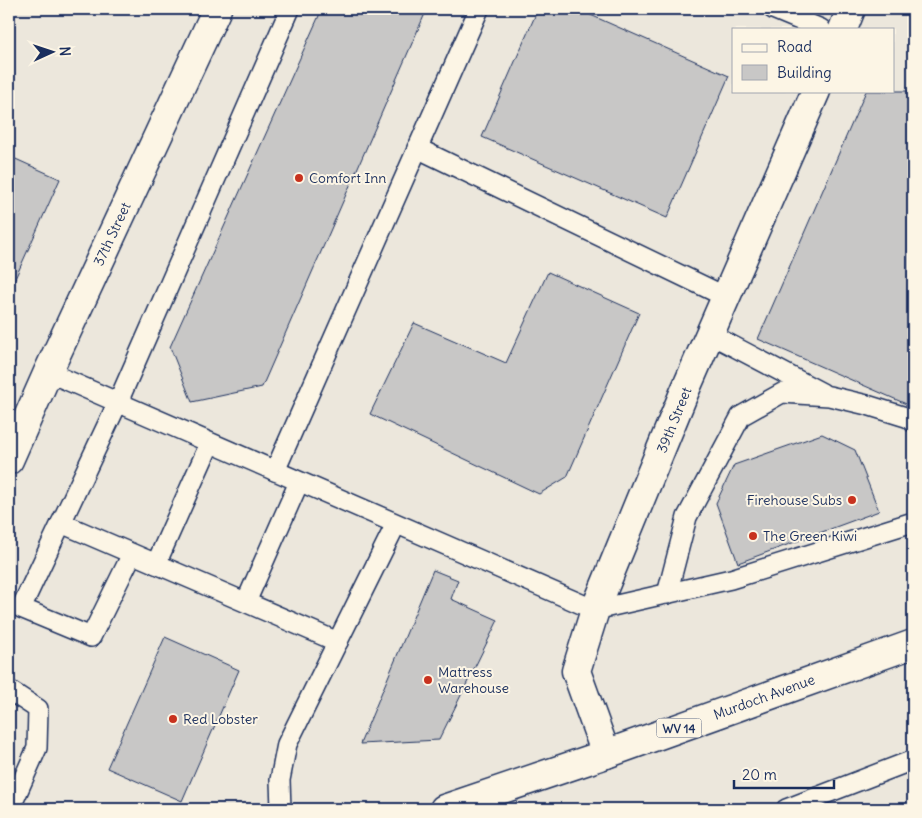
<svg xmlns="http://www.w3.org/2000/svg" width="922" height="818" font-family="Delius,sans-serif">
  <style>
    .built { fill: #ece7dc; fill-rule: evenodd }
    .building { fill: #c8c7c6; stroke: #1b2f5e }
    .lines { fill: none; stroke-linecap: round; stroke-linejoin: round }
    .lane-casing { stroke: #1b2f5e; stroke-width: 22 }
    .street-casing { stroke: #1b2f5e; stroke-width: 31 }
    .primary-casing { stroke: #1b2f5e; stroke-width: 31 }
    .lane { stroke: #fcf5e5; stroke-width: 19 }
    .street { stroke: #fcf5e5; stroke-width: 28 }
    .primary { stroke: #fcf5e5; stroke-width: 28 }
    .poi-dot { fill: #c8321e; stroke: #fcf5e5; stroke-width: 2 }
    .labels { text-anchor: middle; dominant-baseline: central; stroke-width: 4; stroke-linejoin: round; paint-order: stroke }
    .shield { fill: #fcf5e5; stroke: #5e6a86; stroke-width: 1 }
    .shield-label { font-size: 12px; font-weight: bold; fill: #1b2f5e }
    .poi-label { font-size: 14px; fill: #1b2f5e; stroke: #fcf5e5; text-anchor: start }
    .street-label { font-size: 14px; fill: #1b2f5e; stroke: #fcf5e5 }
  </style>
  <rect width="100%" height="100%" fill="#fcf5e5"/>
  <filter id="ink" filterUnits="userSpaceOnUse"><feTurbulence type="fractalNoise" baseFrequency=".02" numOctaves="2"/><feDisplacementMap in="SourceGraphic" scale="10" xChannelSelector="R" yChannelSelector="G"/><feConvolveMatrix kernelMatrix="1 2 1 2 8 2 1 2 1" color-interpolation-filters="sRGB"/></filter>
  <g filter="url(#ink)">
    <path class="built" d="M9,9H913V809H9ZM733,29H893V91H733Z"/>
    <g class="building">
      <polygon points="322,9 427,9 262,387 192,402 170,347"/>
      <polygon points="538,9 577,9 729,76 667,218 482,137"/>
      <polygon points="866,91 913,91 913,407 758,339"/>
      <polygon points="9,156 60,179 9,292"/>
      <polygon points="548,272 639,313 567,477 539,494 370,414 414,323 506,363"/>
      <polygon points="822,434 855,450 879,511 738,563 716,503 734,465"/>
      <polygon points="433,570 458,580 451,599 498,620 439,740 360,744"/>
      <polygon points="165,637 239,670 182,801 107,768"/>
    </g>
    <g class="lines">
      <defs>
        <g id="lane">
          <polyline points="773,9 821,29"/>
          <polyline points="417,148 726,297"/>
          <polyline points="710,334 822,393"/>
          <polyline points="48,372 595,610 731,579 913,522"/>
          <polyline points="275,471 479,9"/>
          <polyline points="61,523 338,642"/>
          <polyline points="132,554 91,637 21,608 118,402 290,9"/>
          <polyline points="156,564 210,443"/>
          <polyline points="667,594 687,517 741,416 782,393 829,396 867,405 909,418 913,422"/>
          <polyline points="246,602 299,482"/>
          <polyline points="9,690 38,709 37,748 10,809"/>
          <polyline points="281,809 280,780 287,744 396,524"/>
          <polyline points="786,809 913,760"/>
        </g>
        <g id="street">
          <polyline points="843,29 851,9"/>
          <polyline points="9,460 48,372 217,9"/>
          <polyline points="606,754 576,671 595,610 684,393 816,91"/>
        </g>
        <polyline id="primary" points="444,809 606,754 913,644"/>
      </defs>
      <use href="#lane" class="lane-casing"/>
      <use href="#street" class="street-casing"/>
      <use href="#primary" class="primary-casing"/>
      <use href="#lane" class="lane"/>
      <use href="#street" class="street"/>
      <use href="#primary" class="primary"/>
    </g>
  </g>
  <g class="poi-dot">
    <circle cx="299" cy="178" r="5"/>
    <circle cx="852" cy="500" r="5"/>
    <circle cx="753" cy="536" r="5"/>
    <circle cx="428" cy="680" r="5"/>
    <circle cx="173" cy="719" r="5"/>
  </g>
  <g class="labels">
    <rect class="shield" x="656.5" y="718.5" width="45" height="19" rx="4"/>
    <g class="shield-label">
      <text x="679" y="728">WV 14</text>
    </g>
    <g class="poi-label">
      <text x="309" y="178">Comfort Inn</text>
      <text x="842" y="500" text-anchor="end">Firehouse Subs</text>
      <text x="763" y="536">The Green Kiwi</text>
      <text x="438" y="672">Mattress<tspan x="438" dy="16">Warehouse</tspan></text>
      <text x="183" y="719">Red Lobster</text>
    </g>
    <g class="street-label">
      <text transform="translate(112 234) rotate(-65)">37th Street</text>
      <text transform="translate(674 420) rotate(-68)">39th Street</text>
      <text transform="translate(764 697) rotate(-20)">Murdoch Avenue</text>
    </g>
  </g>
  <rect width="922" height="818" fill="none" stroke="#fcf5e5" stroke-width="30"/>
  <rect x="15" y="15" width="892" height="788" fill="none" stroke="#1b2f5e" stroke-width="2" filter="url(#ink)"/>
  <rect x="732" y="28" width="162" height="65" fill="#fcf5e5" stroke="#a2a6af"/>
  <rect x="742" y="44" width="25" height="8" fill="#fcf5e5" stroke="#a2a6af"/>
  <text x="777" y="52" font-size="15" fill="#1b2f5e">Road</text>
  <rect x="742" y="65" width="25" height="15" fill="#c8c7c6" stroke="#a2a6af"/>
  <text x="777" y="78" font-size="15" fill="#1b2f5e">Building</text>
  <g transform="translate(52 52) rotate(87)" stroke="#fcf5e5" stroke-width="4" paint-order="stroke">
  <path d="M0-4L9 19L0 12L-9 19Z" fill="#1b2f5e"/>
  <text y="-8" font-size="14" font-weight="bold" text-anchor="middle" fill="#1b2f5e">N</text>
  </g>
  <path d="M734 780v8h100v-8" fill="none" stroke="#1b2f5e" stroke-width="2.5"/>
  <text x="742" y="780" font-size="15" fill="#1b2f5e" stroke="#fcf5e5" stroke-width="4" paint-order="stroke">20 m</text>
</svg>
